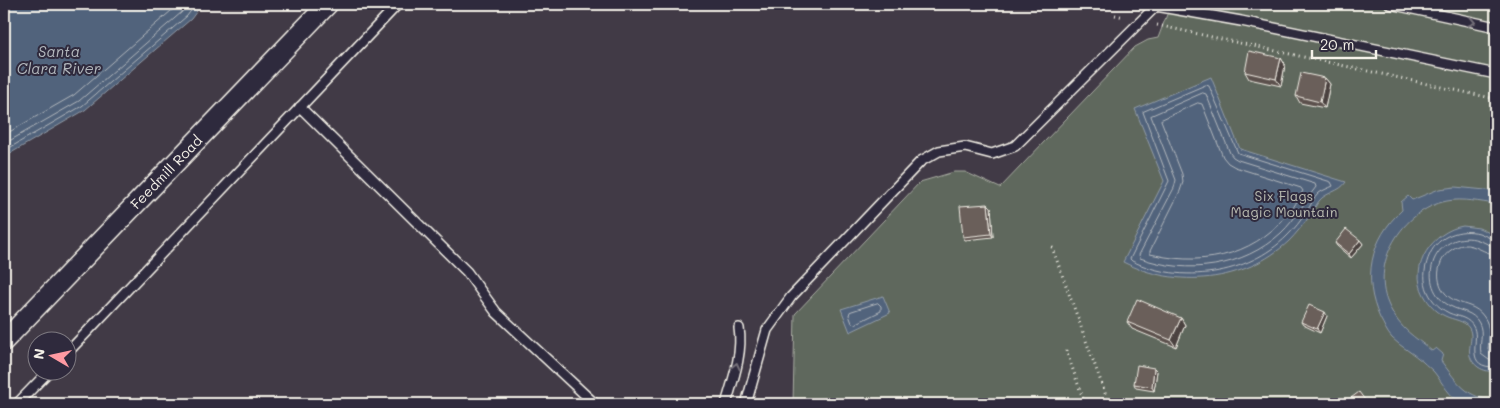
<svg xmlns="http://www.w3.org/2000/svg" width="1500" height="408" font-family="Mali,sans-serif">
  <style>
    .green { fill: #5e685d; stroke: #a9aca2 }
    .water { fill: #51637c; stroke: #929ca7 }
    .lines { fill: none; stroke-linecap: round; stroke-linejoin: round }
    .shore { stroke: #b3b8bd; stroke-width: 1 }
    .service-casing { stroke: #f4f1e8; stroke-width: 12 }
    .minor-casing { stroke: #f4f1e8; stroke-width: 22 }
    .path { stroke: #f4f1e8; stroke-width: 3; stroke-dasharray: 1 4; stroke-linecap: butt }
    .service { stroke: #2f2a3d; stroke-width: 9 }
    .minor { stroke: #2f2a3d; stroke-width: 19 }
    .wall { fill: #5c514d; stroke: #f4f1e8 }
    .shaded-wall { fill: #4b423f; stroke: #f4f1e8 }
    .building { fill: #6b5e5a; stroke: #f4f1e8 }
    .oneway { stroke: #747079 }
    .labels { text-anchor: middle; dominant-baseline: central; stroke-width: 4; stroke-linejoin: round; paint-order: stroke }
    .street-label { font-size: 14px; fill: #f4f1e8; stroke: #2f2a3d }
    .park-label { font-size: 14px; fill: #b8bab0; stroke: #2f2a3d }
    .water-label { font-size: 15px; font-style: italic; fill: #b3b8bd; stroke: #2f2a3d }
  </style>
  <rect width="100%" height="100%" fill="#413a46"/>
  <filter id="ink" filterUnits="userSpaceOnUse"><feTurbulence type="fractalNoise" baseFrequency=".02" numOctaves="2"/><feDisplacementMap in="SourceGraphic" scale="10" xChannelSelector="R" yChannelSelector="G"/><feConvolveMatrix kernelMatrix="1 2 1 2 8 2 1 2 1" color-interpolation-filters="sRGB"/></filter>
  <g filter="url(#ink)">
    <polygon class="green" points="1171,4 1496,4 1496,404 793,404 795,314 920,182 954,172 965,172 1000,188 1135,47 1148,40 1158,38"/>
    <g class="water">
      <polygon points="4,4 202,4 191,19 85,110 4,157"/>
      <path d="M1211,77L1240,149L1346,182C1340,192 1326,192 1319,201C1315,206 1313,212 1309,217C1303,225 1296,234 1289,241C1244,283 1177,289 1123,262L1164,181L1135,109Z"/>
      <path d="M1455,187L1496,191V204C1480,202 1463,198 1447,201C1402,210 1368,265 1390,308C1401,330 1414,336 1432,351L1436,348L1443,354L1441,361C1458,383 1467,399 1496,400V404C1488,404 1468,407 1462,403C1450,398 1442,382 1434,372C1430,368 1426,365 1423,362C1413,353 1401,347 1392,338C1387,333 1384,325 1380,318C1362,279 1370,239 1402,210L1401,202L1408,196L1412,200L1439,189Z"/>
      <path d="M1463,226L1479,228L1496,236V313L1494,316L1496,322V371C1490,372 1484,371 1478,367C1461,354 1476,341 1469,328C1464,320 1453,320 1445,316C1436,312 1429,304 1424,295C1408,266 1433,231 1463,226Z"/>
      <polygon points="883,296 890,313 850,332 841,309"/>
    </g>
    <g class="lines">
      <g class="shore">
        <path d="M1206,85L1209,86L1238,153L1331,182L1333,186C1329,188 1323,190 1319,193C1313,198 1311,206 1306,212C1301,221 1294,229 1287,236C1248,275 1181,285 1132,261L1130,259L1169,181L1143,112Z"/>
        <path d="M1203,93L1206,94L1230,153L1233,157L1238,160L1315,184L1316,187C1304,202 1296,219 1281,233C1243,268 1188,275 1140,258L1139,255L1174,188L1176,180L1151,116Z"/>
        <path d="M1198,103L1202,104L1223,157L1228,163L1235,167L1301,188L1303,191C1299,196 1297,202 1293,208C1259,253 1209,267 1155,255L1150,254V251L1180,191L1183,182L1182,174L1161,120Z"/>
        <polyline points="4,135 74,95 179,4"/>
        <polyline points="4,144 79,101 182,12 188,4"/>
        <polyline points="4,151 82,106 187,16 196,4"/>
        <path d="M1496,240C1490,239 1485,235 1479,233C1460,228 1438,236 1430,254C1419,277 1425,301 1449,313C1458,317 1469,317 1474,328C1480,342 1463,368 1496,367"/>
        <path d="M1496,246C1489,246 1485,242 1478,240C1461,234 1441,243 1434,260C1427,278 1433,297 1450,306C1461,312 1473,311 1479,323C1484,333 1479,343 1481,354L1489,360H1496"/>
        <path d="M1496,254C1484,254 1476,244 1463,245C1456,246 1448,251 1444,257C1434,272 1438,292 1454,300C1465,306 1476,305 1484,317C1491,327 1489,338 1488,350L1491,353H1496"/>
        <polygon points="878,303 881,306 881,311 855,324 852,323 849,315 850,312"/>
      </g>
      <defs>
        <g id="service">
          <polyline points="1390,4 1496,27"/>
          <polyline points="300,107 467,272 496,312 595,404"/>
          <polyline points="68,352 398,4"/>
          <polyline points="17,404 50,370"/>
          <path d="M726,404C733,380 743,353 739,328"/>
          <polyline points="746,404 767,330 791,297 921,161 939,151 965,147 992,154 1015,146 1156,6 1241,21 1496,74"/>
        </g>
        <polyline id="minor" points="4,341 328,4"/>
      </defs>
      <use href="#service" class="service-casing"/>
      <use href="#minor" class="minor-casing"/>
      <g class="path">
        <polyline points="1115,15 1124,17"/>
        <polyline points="1157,25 1496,99"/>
        <polyline points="1052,247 1109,404"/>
        <polyline points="1066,350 1085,404"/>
      </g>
      <use href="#service" class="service"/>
      <use href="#minor" class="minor"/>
    </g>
    <g class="wall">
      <polygon points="1281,58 1285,65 1281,86 1249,79 1245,72"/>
      <polygon points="1325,78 1330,84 1325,108 1300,103 1296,96"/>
      <polygon points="988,204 991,207 993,237 965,240 963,237"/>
      <polygon points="1360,240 1363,244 1351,258 1337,246 1335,243"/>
      <polygon points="1327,316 1320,333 1303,325 1301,322"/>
      <polygon points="1181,318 1185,325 1176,347 1132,329 1127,322"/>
      <polygon points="1157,371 1154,391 1136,388 1134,384"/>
    </g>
    <g class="shaded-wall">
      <polygon points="1281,58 1285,65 1281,86 1276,79"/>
      <polygon points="1325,78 1330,84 1325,108 1320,102"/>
      <polygon points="988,204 991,207 993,237 991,234"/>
      <polygon points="1360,240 1363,244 1351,258 1349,254"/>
      <polygon points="1325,312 1327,316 1320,333 1317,329"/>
      <polygon points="1181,318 1185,325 1176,347 1171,340"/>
      <polygon points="1154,368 1157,371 1154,391 1152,387"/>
    </g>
    <g class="building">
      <polygon points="1249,51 1281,58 1276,79 1245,72"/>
      <polygon points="1301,73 1325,78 1320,102 1296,96"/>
      <polygon points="988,204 991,234 963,237 960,206"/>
      <polygon points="1346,229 1360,240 1349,254 1335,243"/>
      <polygon points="1137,299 1181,318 1171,340 1127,322"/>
      <polygon points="1309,305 1325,312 1317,329 1301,322"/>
      <polygon points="1137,365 1154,368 1152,387 1134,384"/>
      <polygon points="1359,392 1368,404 1343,404"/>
    </g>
    <defs><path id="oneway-chevron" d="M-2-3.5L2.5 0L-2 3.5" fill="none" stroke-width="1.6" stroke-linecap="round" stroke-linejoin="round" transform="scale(1.25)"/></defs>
    <g class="oneway">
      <use href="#oneway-chevron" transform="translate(1472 22) rotate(12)"/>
      <use href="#oneway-chevron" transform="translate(736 366) rotate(-77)"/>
    </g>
  </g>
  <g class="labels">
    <g class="street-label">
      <text transform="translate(166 172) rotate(-46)">Feedmill Road</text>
    </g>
    <g class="park-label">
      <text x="1284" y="195">Six Flags<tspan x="1284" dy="16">Magic Mountain</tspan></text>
    </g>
    <g class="water-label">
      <text x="59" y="51">Santa<tspan x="59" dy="17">Clara River</tspan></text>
    </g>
  </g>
  <rect width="1500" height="408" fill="none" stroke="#2f2a3d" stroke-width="20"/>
  <rect x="10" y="10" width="1480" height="388" fill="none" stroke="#f4f1e8" stroke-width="2" filter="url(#ink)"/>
  <g transform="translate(52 356) rotate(279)"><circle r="24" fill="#2f2a3d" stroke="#7e7a81"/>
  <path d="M0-4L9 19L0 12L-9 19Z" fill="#ff9aa2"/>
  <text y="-8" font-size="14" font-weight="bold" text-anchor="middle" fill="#f4f1e8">N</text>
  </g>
  <path d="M1312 50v8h64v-8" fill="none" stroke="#f4f1e8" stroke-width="2.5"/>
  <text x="1320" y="50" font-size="15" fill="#f4f1e8" stroke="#2f2a3d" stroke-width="4" paint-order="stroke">20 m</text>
</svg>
